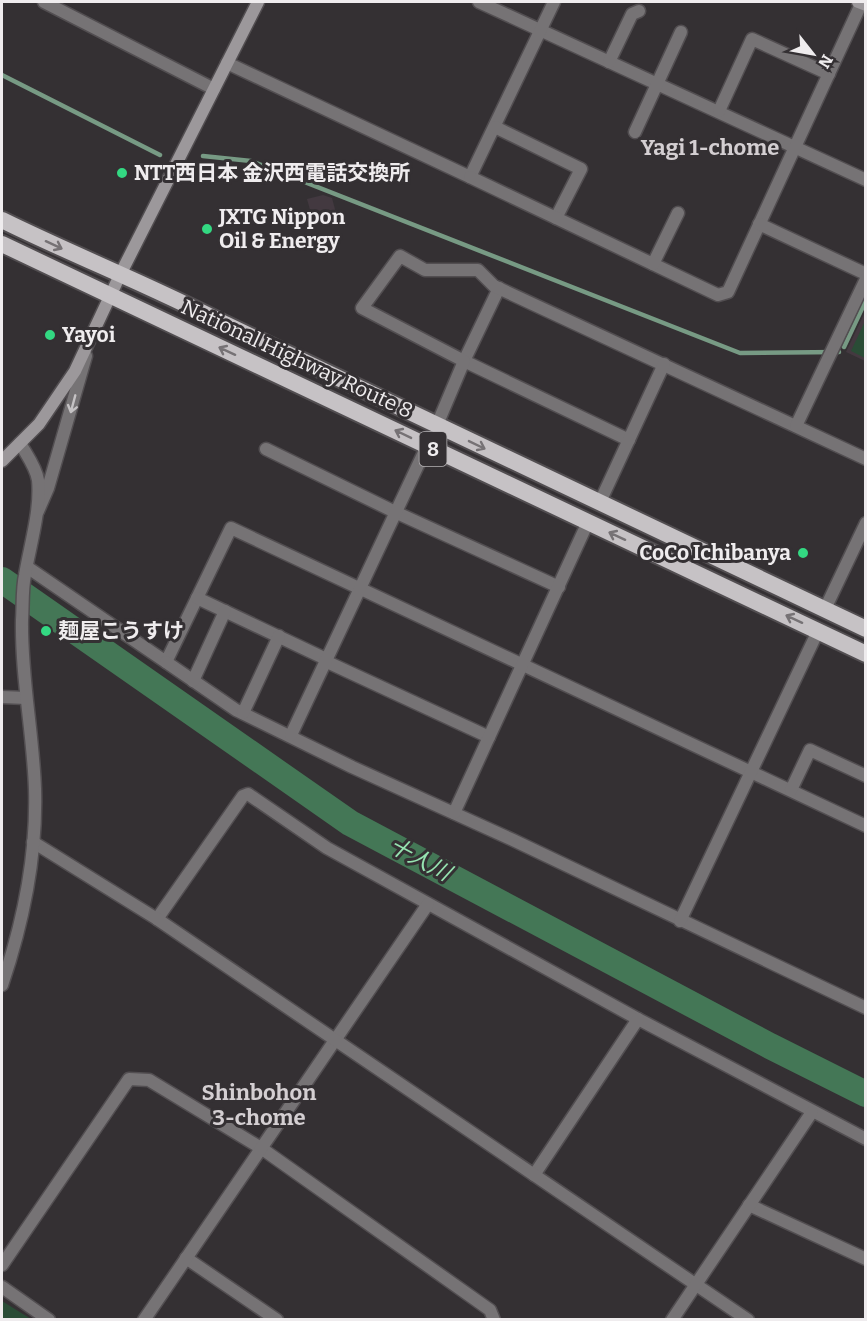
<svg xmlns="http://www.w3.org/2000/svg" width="867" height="1321" font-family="Bitter,'Noto Sans JP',serif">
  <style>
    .built { fill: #433940 }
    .green { fill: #2a4c36 }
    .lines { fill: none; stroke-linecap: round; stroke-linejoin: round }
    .stream { stroke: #779a84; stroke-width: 4.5 }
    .river { stroke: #447756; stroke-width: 26 }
    .minor-casing { stroke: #524e51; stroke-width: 15 }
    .tertiary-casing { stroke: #524e51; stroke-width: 15 }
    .secondary-casing { stroke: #524e51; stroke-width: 15 }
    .trunk-casing { stroke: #524e51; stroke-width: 20 }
    .minor { stroke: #767375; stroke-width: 12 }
    .tertiary { stroke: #767375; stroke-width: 12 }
    .secondary { stroke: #9c989b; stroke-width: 12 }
    .trunk { stroke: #c6c2c5; stroke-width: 16 }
    .oneway { stroke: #767275 }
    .oneway2 { stroke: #c5c2c4 }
    .poi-dot { fill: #33d882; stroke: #343033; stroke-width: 2 }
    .labels { text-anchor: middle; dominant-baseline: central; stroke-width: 6; stroke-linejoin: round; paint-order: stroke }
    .shield { fill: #343033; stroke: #b7b4b6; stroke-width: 1.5 }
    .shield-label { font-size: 20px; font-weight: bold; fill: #efecee }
    .poi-label { font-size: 21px; font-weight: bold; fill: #efecee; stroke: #343033; text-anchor: start }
    .street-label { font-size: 21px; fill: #efecee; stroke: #343033 }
    .neighbourhood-label { font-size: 22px; font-weight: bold; fill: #d4cfd2; stroke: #343033 }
    .water-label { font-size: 22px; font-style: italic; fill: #96e4b1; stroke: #343033 }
  </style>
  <rect width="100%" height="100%" fill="#343033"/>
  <g class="built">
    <polygon points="323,195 332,198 337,217 314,224 307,199"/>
    <polygon points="865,312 865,361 846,352"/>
  </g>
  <g class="green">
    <polygon points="865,321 865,358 851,351"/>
    <polygon points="2,1301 31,1319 2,1319"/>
  </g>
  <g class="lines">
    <g class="stream">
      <polyline points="2,75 160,155"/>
      <polyline points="203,156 251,161 740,353 839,352"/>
      <polyline points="844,347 866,300"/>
    </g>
    <polyline class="river" points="2,580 350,823 770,1046 866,1094"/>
    <defs>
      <g id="minor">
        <polyline points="44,2 214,89"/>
        <polyline points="479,2 866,180"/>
        <polyline points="609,62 632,14 639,11"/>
        <polyline points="227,63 470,177 554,2"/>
        <polyline points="719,111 752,39 829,74"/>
        <polyline points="495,127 581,169 556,218"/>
        <polyline points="635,132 681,32"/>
        <polyline points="470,177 718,295 728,292 862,2"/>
        <polyline points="759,224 866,274"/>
        <polyline points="653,264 678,213"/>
        <polyline points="499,288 464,361 629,440"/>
        <polyline points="437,425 464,361 362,308 400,256 425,270 478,270 494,286 866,459"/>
        <polyline points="796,426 866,279"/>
        <polyline points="266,449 395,512 559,587"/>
        <polyline points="600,502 664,364"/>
        <polyline points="27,567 166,662 231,528 866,826"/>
        <polyline points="197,598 326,659"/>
        <polyline points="825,609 866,523"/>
        <polyline points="325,661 489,737"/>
        <polyline points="166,662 236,710 352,767 513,840 866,1008"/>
        <polyline points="193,681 225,611"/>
        <polyline points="2,697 26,698"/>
        <polyline points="243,713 279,636"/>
        <polyline points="291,735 427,446"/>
        <polyline points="791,790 810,750 866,776"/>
        <polyline points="454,813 588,522"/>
        <polyline points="157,919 243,796 248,794 327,848 638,1019 866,1139"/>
        <polyline points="680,921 818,631"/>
        <polyline points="534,1175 638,1019"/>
        <polyline points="749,1205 866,1259"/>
        <polyline points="186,1258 277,1320"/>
        <polyline points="2,1265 129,1079 149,1080 261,1148 490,1310 494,1320"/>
        <polyline points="2,1287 49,1320"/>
        <polyline points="144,1320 428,904"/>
      </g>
      <g id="tertiary">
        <polyline points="38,511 48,488 86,356"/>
        <polyline points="33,842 157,919 748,1320"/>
        <path d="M2,985C23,923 37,855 35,789C33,732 21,677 22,620C23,605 22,589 25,575C30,545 41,510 38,480C36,467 26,454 20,443"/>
        <polyline points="672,1320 812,1112"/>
      </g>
      <g id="secondary">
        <polyline points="858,2 866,5"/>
        <polyline points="2,461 39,424 75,371 120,275 258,2"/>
      </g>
      <g id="trunk">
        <path d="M2,220C75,256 152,286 225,324L866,629"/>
        <polyline points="2,244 866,654"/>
      </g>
    </defs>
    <use href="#minor" class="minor-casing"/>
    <use href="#tertiary" class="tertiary-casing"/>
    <use href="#secondary" class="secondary-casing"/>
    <use href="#trunk" class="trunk-casing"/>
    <use href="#minor" class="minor"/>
    <use href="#tertiary" class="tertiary"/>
    <use href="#secondary" class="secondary"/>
    <use href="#trunk" class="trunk"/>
  </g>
  <defs><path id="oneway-shaft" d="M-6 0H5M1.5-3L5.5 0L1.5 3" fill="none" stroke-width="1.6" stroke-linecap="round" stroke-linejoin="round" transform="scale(1.5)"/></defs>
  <g class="oneway">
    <use href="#oneway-shaft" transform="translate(54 245) rotate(25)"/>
    <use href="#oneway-shaft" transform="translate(227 351) rotate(-155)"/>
    <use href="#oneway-shaft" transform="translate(403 434) rotate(-154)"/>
    <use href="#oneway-shaft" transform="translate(477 445) rotate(26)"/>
    <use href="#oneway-shaft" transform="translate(617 536) rotate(-155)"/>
    <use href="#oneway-shaft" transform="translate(794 619) rotate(-155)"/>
  </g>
  <use class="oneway2" href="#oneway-shaft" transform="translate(73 404) rotate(105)"/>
  <g class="poi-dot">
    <circle cx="122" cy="173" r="6"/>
    <circle cx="207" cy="229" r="6"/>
    <circle cx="50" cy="335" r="6"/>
    <circle cx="803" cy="553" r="6"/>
    <circle cx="46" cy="631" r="6"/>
  </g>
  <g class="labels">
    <rect class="shield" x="419.5" y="432" width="27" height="34" rx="4.5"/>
    <g class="shield-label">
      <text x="433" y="449">8</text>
    </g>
    <g class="poi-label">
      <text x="134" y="173">NTT西日本 金沢西電話交換所</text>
      <text x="219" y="217">JXTG Nippon<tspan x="219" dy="24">Oil &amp; Energy</tspan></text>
      <text x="62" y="335">Yayoi</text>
      <text x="791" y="553" text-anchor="end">CoCo Ichibanya</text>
      <text x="58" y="631">麺屋こうすけ</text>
    </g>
    <g class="street-label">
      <text transform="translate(297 359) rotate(25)">National Highway Route 8</text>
    </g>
    <g class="neighbourhood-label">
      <text x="710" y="147">Yagi 1-chome</text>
      <text x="259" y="1092">Shinbohon<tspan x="259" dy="25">3-chome</tspan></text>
    </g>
    <g class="water-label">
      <text transform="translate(420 859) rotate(28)">十人川</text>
    </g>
  </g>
  <rect width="867" height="1321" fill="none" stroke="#efecee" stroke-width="6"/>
  <g transform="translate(813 54) rotate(121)" stroke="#343033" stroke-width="4.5" paint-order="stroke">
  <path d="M0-4.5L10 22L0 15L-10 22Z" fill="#efecee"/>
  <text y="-9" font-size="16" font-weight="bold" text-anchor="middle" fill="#efecee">N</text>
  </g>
</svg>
